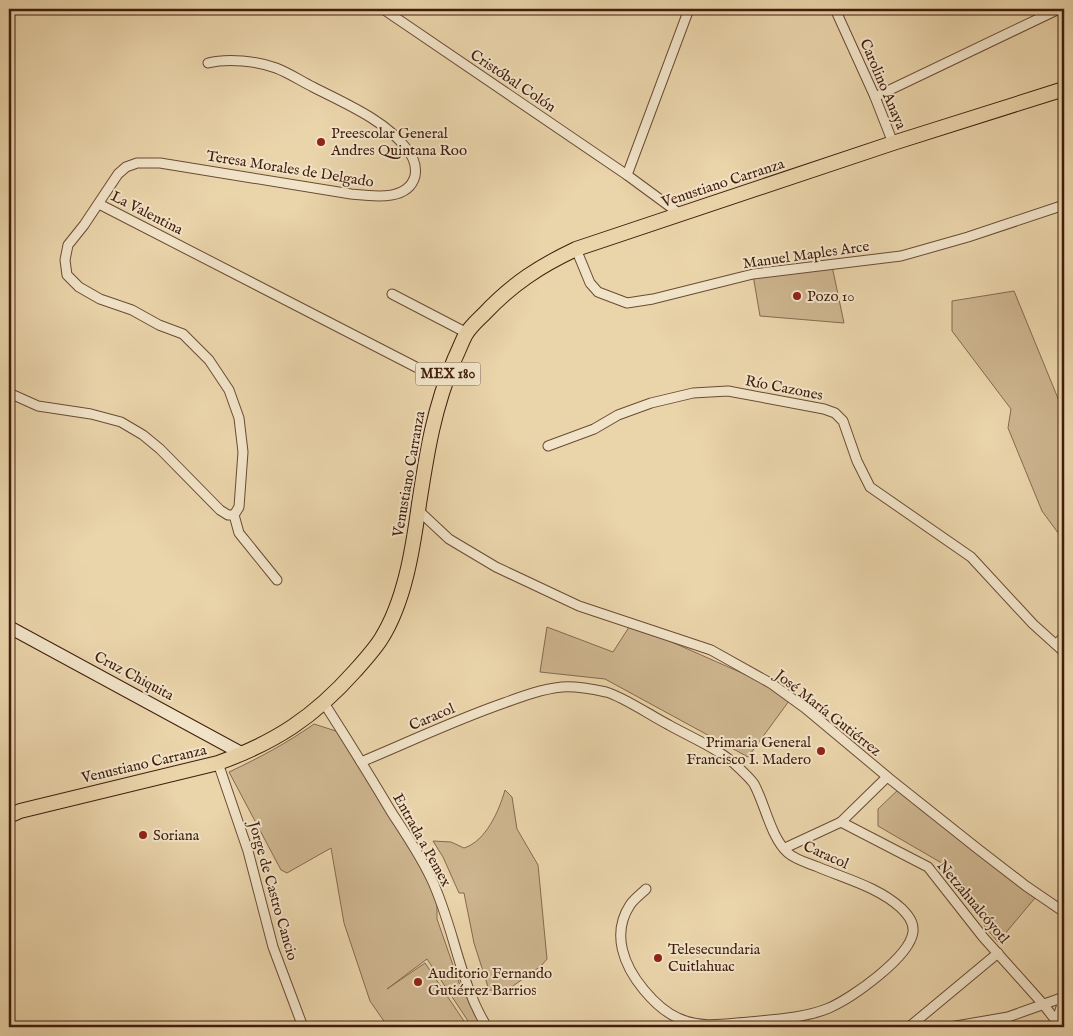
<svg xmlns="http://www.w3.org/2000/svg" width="1073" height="1036" font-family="'IM FELL English',serif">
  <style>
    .green { fill: #cdb58f; stroke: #86694e }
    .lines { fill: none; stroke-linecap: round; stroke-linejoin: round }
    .street-casing { stroke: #6a4b34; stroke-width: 11 }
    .secondary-casing { stroke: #401d0d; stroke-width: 14 }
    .primary-casing { stroke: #401d0d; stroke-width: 16 }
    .street { stroke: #f1e3c8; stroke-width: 9 }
    .secondary { stroke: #f1e3c8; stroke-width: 12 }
    .primary { stroke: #ead4aa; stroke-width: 14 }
    .poi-dot { fill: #8f2418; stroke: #f1e3c8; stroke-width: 2 }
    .labels { text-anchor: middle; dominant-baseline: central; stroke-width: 4; stroke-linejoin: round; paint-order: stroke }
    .shield { fill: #f1e3c8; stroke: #755845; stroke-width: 1 }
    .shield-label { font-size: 14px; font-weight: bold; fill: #401d0d }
    .street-label { font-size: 15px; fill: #401d0d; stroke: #f1e3c8 }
    .poi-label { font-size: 15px; fill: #401d0d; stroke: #f1e3c8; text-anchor: start }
  </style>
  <rect width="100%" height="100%" fill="#ead4aa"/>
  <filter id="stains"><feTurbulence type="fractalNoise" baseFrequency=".004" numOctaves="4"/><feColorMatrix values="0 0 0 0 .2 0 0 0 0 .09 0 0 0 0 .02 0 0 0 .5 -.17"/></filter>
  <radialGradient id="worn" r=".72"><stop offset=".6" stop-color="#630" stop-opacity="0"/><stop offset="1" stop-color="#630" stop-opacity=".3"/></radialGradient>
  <g class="green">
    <polygon points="832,266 844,323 760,316 753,275"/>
    <polygon points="1014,291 1064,413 1064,541 1042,511 1008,428 1011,409 952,331 952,301"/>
    <polygon points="631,624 769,685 789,701 748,757 605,679 540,672 547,627 613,652"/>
    <path d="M314,724L339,732L417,856L437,896V919L462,991L470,990L489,1027H472L427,959L387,989L425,963L468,1027H388L370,1001L344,923L331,848L287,873L281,870L229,772C259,758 287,743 314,724Z"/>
    <polygon points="902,786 1035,898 998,942 985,927 977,905 966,887 940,862 878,826 878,809"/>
    <path d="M505,790L512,797L517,829L538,865L547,959L541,966L506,991L489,990L474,943L464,893H459L443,857L433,841L451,842L464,848C486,841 499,811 505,790Z"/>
  </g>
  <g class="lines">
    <defs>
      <g id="street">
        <polyline points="383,9 627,175 680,214"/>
        <polyline points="835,9 875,97 893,143"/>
        <path d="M208,63C228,58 257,61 276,68C289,73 301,81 313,87C344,103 385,120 406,148C413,156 417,165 415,176C408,202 372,196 351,194L160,163H137L126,167L118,174L84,225L68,245L65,260L67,275L79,287L100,299L132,310L159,325L183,334L209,360L229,390L239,418L243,452L239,507L234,515"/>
        <polyline points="875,97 1059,9"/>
        <polyline points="627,175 689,9"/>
        <polyline points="99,204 445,382"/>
        <polyline points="576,249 590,283 598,292 627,303 653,299 753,274 901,256 968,237 1064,205"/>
        <polyline points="392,294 467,333"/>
        <polyline points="9,393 38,406 91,414 121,422 143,435 160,449 220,510 228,515 234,515"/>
        <polyline points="548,446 594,429 618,415 651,403 693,393 728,391 824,409 835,413 843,421 857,461 870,487 971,557 1033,624 1064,652"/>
        <polyline points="419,511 449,539 496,567 579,606 711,650 772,684 805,708 890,779 978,849 1026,886 1064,912"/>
        <polyline points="234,515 239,533 277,580"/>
        <polyline points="1057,644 1064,636"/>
        <path d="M324,703C347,739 370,776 392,813C406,834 420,855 431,878C454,926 459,982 487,1027"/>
        <path d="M361,762C409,742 455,720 504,703C523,696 542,689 562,687C576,686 592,689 606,692C622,696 653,717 669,725C692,738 720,749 739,768C744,773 750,778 754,784C765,804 771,838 788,853C796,860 808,863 818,867C846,879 878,887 901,908C908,915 914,922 913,932C910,957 852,998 829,1008C803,1019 766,1020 737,1023C717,1025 697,1027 678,1018C664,1012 654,1002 644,990C624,966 611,934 630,905C634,899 641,894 646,889"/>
        <polyline points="218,763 248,851 273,947 303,1027"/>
        <polyline points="841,822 928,867 983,937 1043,1004 1057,1022 1064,1027"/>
        <polyline points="785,848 841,822 887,777"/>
        <polyline points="1055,1026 1064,998"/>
        <polyline points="909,1027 998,953"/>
        <polyline points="950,1027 1008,1017 1064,997"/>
      </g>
      <polyline id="secondary" points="9,627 243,754"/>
      <path id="primary" d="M9,816L20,811L218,763C276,742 314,717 355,671C364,661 374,650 381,639C405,601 413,548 419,504C427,452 434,407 455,358C459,350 462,341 466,334C471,326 478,320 484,314C512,284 540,266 576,249L893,143L1064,89"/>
    </defs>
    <use href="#street" class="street-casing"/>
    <use href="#secondary" class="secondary-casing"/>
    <use href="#primary" class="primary-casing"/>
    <use href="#street" class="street"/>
    <use href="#secondary" class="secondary"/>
    <use href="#primary" class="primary"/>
  </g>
  <g class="poi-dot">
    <circle cx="321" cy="142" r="5"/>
    <circle cx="797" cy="296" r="5"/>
    <circle cx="821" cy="751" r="5"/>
    <circle cx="143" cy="835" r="5"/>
    <circle cx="658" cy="958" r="5"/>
    <circle cx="418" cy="982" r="5"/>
  </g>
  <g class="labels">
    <rect class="shield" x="415.5" y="362.5" width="65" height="23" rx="4"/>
    <g class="shield-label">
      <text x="448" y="374">MEX 180</text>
    </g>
    <g class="street-label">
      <text transform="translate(513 81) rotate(34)">Cristóbal Colón</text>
      <text transform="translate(883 84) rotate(67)">Carolino Anaya</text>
      <text transform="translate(290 169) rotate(9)">Teresa Morales de Delgado</text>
      <text transform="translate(723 183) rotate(-18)">Venustiano Carranza</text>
      <text transform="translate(147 213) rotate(27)">La Valentina</text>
      <text transform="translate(806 255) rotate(-8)">Manuel Maples Arce</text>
      <text transform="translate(784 388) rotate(11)">Río Cazones</text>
      <text transform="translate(409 474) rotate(-80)">Venustiano Carranza</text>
      <text transform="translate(134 676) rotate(28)">Cruz Chiquita</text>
      <text transform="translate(828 713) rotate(38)">José María Gutiérrez</text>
      <text transform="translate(432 717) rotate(-23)">Caracol</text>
      <text transform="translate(144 764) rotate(-13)">Venustiano Carranza</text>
      <text transform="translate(422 840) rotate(61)">Entrada a Pemex</text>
      <text transform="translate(826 855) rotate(24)">Caracol</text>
      <text transform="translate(273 891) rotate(74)">Jorge de Castro Cancio</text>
      <text transform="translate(973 902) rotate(50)">Netzahualcóyotl</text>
    </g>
    <g class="poi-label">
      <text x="331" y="133">Preescolar General<tspan x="331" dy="17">Andres Quintana Roo</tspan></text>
      <text x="807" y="296">Pozo 10</text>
      <text x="811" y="742" text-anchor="end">Primaria General<tspan x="811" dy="17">Francisco I. Madero</tspan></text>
      <text x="153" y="835">Soriana</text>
      <text x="668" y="949">Telesecundaria<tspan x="668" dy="17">Cuitlahuac</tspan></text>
      <text x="428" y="973">Auditorio Fernando<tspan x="428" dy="17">Gutiérrez Barrios</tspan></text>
    </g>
  </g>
  <rect width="1073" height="1036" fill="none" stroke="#ead4aa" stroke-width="30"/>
  <rect x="10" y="10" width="1053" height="1016" fill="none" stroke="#401d0d" stroke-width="2.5"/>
  <rect x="15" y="15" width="1043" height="1006" fill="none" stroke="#401d0d"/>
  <rect width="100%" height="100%" filter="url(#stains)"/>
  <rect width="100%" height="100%" fill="url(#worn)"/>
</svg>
